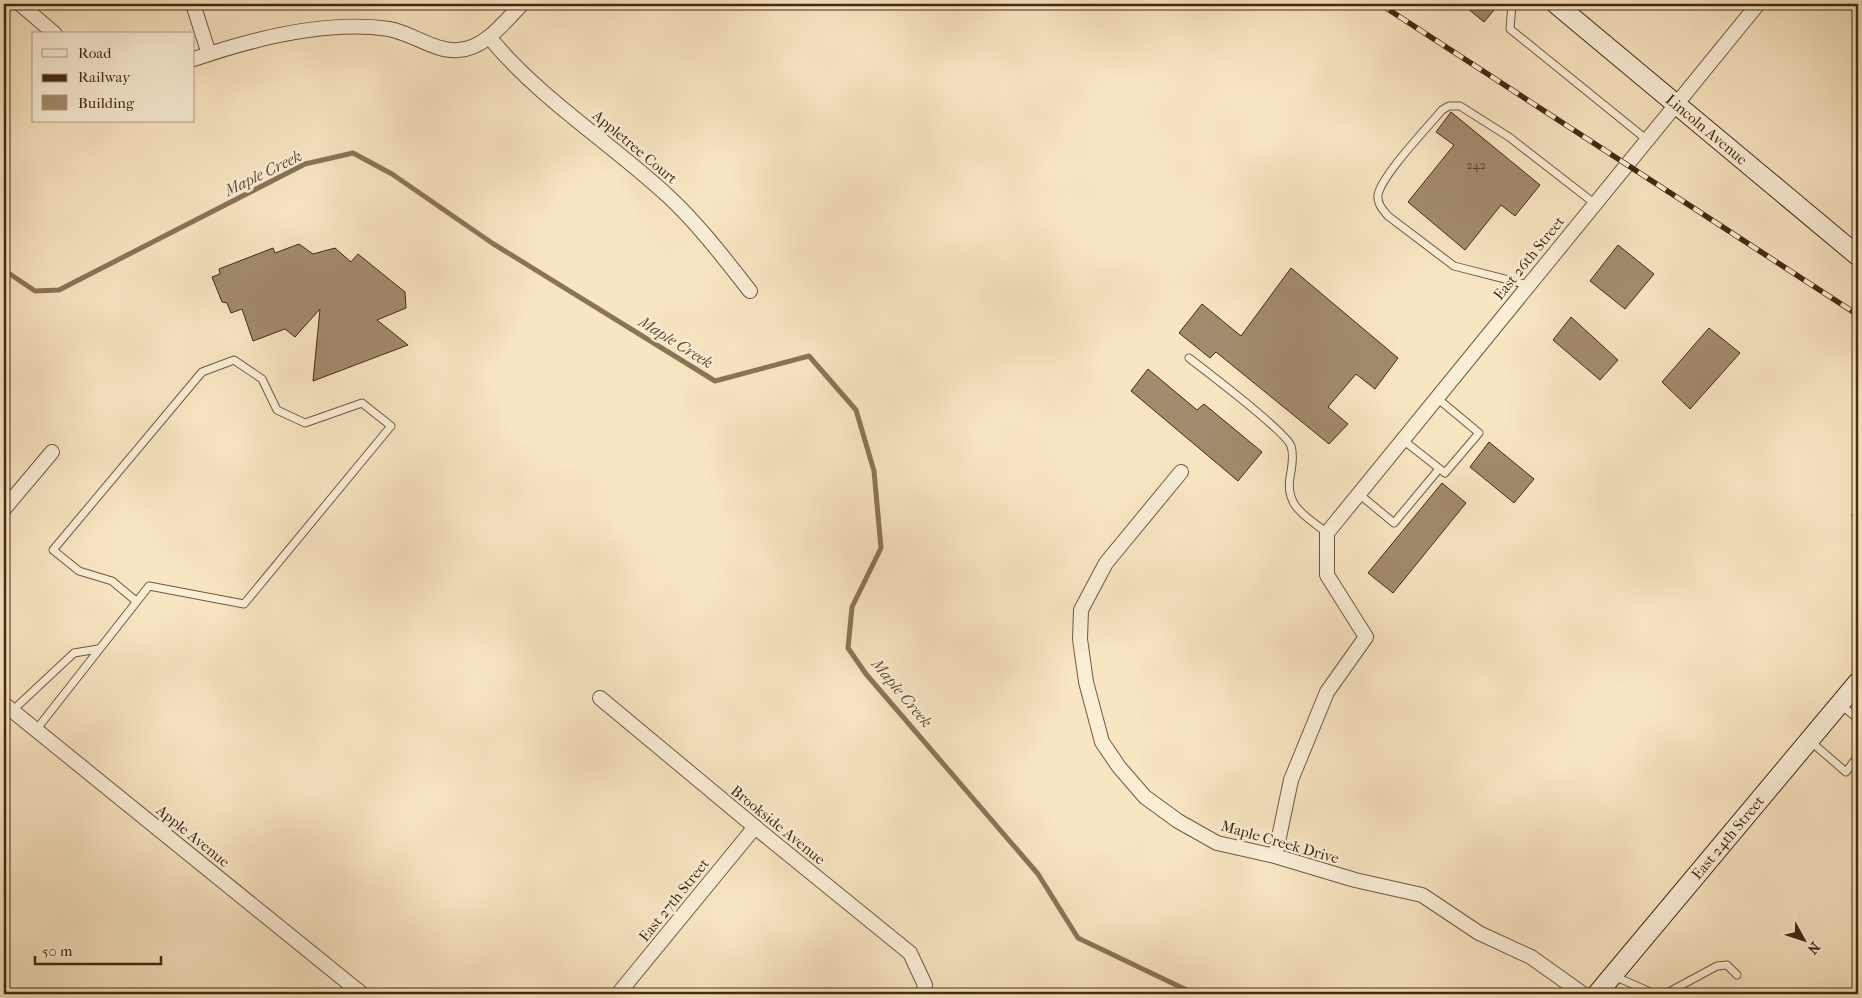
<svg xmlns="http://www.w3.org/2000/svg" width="1862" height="998" font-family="'IM FELL French Canon',serif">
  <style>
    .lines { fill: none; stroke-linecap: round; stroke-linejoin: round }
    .stream { stroke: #8a7456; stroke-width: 5 }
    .building { fill: #a18b6c; stroke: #432a0f }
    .lane-casing { stroke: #70593c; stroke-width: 9 }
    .street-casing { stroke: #70593c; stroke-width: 16 }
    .secondary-casing { stroke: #432a0f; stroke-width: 21 }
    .lane { stroke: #faeed7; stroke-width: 7 }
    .street { stroke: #faeed7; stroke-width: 14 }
    .secondary { stroke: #faeed7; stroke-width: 19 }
    .rail-casing { stroke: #432a0f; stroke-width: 5.5 }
    .rail { stroke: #faeed7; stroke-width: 4; stroke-dasharray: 11; stroke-linecap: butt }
    .labels { text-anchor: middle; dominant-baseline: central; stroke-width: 4.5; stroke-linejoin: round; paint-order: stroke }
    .number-label { font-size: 12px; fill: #5a4226 }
    .street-label { font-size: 15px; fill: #432a0f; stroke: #faeed7 }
    .water-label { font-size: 16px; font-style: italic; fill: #674f32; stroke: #faeed7 }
  </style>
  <rect width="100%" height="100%" fill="#f8e5c2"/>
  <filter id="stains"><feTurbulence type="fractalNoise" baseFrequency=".004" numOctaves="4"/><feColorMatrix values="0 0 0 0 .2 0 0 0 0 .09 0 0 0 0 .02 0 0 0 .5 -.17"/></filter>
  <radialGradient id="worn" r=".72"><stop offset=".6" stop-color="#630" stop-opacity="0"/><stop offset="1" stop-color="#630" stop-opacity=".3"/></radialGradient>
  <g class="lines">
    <polyline class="stream" points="4,270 35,291 59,290 305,164 353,153 392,174 492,243 715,381 809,356 856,410 874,471 881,548 852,607 848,648 866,674 1038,874 1078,938 1195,994"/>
  </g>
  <g class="building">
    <polygon points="1462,4 1499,4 1484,22"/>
    <polygon points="1451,112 1540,185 1515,216 1501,205 1465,250 1408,202 1454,145 1436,132"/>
    <polygon points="299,244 313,254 335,248 351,262 358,254 405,292 406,308 377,320 408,345 313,381 320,309 295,337 285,329 253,341 242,309 231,313 227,303 222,302 212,277 220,274 219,269 273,248 275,253"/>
    <polygon points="1618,245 1654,274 1625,309 1590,281"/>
    <polygon points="1291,268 1398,358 1375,389 1356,374 1328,407 1348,424 1329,444 1216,352 1210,358 1179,333 1202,304 1241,336"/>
    <polygon points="1571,317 1618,360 1600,380 1553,340"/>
    <polygon points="1709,328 1740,353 1690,409 1662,382"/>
    <polygon points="1148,369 1197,410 1204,404 1262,452 1238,481 1131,391"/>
    <polygon points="1489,442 1534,479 1514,503 1470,467"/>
    <polygon points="1442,483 1466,503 1393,593 1368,573"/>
  </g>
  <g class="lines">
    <defs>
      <g id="lane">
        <polyline points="1512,4 1510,29 1646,139"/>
        <path d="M1528,285L1454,266L1388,216C1383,210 1377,204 1378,195C1381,176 1428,127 1442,110L1449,106H1460L1509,137L1594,203"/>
        <path d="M1189,358C1206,371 1286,432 1291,446C1294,455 1292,467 1290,477C1285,507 1306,516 1327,533"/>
        <polyline points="1403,440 1445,473 1479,433 1437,398"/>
        <polyline points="1359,494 1394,523 1439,469"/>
        <polyline points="1856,515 1858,516"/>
        <polyline points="1841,705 1858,719"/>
        <polyline points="12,711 74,653 98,649"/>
        <polyline points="36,730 149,586 244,604 391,426 362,403 305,423 277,410 262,379 234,360 202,372 53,550 79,571 112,581 136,601"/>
        <polyline points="1810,741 1846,772 1858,756"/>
        <polyline points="1614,976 1655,994"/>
        <polyline points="1665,994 1717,966 1727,965 1737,975"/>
      </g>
      <g id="street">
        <polyline points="20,4 55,34"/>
        <polyline points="193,4 209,54"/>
        <path d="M489,37C540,99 610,142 668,196C699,225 724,258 750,291"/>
        <path d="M194,59C252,39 328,20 389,29C412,33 435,52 458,50C485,49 505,21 522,4"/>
        <polyline points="1181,472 1106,563 1081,610 1080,639 1086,682 1102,742 1119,767 1145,797 1178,821 1217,843 1275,856 1355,880 1422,895 1479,933 1531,957 1583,994"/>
        <polyline points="4,509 52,452"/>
        <polyline points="600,698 755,827 910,953 925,985 923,994"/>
        <polyline points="4,704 362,994"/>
        <polyline points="1275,856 1291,780 1327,692 1366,637 1327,575 1327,533 1758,4"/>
        <polyline points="618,994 755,827"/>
      </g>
      <g id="secondary">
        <path id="s1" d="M1556,4L1858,256"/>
        <path id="s2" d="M1597,994L1858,682"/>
      </g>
    </defs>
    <use href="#lane" class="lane-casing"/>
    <use href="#street" class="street-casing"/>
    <use href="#secondary" class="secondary-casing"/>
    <use href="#lane" class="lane"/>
    <use href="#street" class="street"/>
    <use href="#secondary" class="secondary"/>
    <defs>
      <polyline id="rail" points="1380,4 1858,315"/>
    </defs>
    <use href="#rail" class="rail-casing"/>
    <use href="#rail" class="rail"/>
  </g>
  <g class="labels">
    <g class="number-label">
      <text x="1476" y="165">242</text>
    </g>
    <g class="street-label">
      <text stroke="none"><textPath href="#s1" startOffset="196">Lincoln Avenue</textPath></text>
      <text transform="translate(635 147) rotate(40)">Appletree Court</text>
      <text transform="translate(1529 258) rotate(-51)">East 26th Street</text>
      <text transform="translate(778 825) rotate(39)">Brookside Avenue</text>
      <text transform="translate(193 836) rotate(39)">Apple Avenue</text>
      <text stroke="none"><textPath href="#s2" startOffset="204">East 24th Street</textPath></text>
      <text transform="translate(1280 842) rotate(16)">Maple Creek Drive</text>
      <text transform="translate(674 900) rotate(-51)">East 27th Street</text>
    </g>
    <g class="water-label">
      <text transform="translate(263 173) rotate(-26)">Maple Creek</text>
      <text transform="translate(676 342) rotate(32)">Maple Creek</text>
      <text transform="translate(902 693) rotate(50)">Maple Creek</text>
    </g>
  </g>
  <rect width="1862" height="998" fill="none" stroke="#f8e5c2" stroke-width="20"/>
  <rect x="5" y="5" width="1852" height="988" fill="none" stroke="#432a0f" stroke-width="2.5"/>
  <rect x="10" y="10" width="1842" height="978" fill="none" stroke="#432a0f"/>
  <rect x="32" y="32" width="162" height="90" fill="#faeed7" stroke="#b1a087"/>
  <rect x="42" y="49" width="25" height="8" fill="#faeed7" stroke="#b1a087"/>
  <text x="78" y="58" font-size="15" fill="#432a0f">Road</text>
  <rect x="42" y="74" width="25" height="8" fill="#432a0f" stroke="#b1a087"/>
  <text x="78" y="82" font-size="15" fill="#432a0f">Railway</text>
  <rect x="42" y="95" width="25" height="15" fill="#a18b6c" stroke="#b1a087"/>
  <text x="78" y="108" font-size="15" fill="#432a0f">Building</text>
  <g transform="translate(1804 940) rotate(130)" stroke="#faeed7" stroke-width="4" paint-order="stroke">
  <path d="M0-4L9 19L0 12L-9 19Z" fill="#432a0f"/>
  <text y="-8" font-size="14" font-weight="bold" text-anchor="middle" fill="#432a0f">N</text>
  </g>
  <path d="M35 956v8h126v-8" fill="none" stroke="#432a0f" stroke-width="2.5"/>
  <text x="42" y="956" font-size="15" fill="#432a0f" stroke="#faeed7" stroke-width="4" paint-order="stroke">50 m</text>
  <rect width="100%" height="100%" filter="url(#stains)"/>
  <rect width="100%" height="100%" fill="url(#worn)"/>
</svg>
